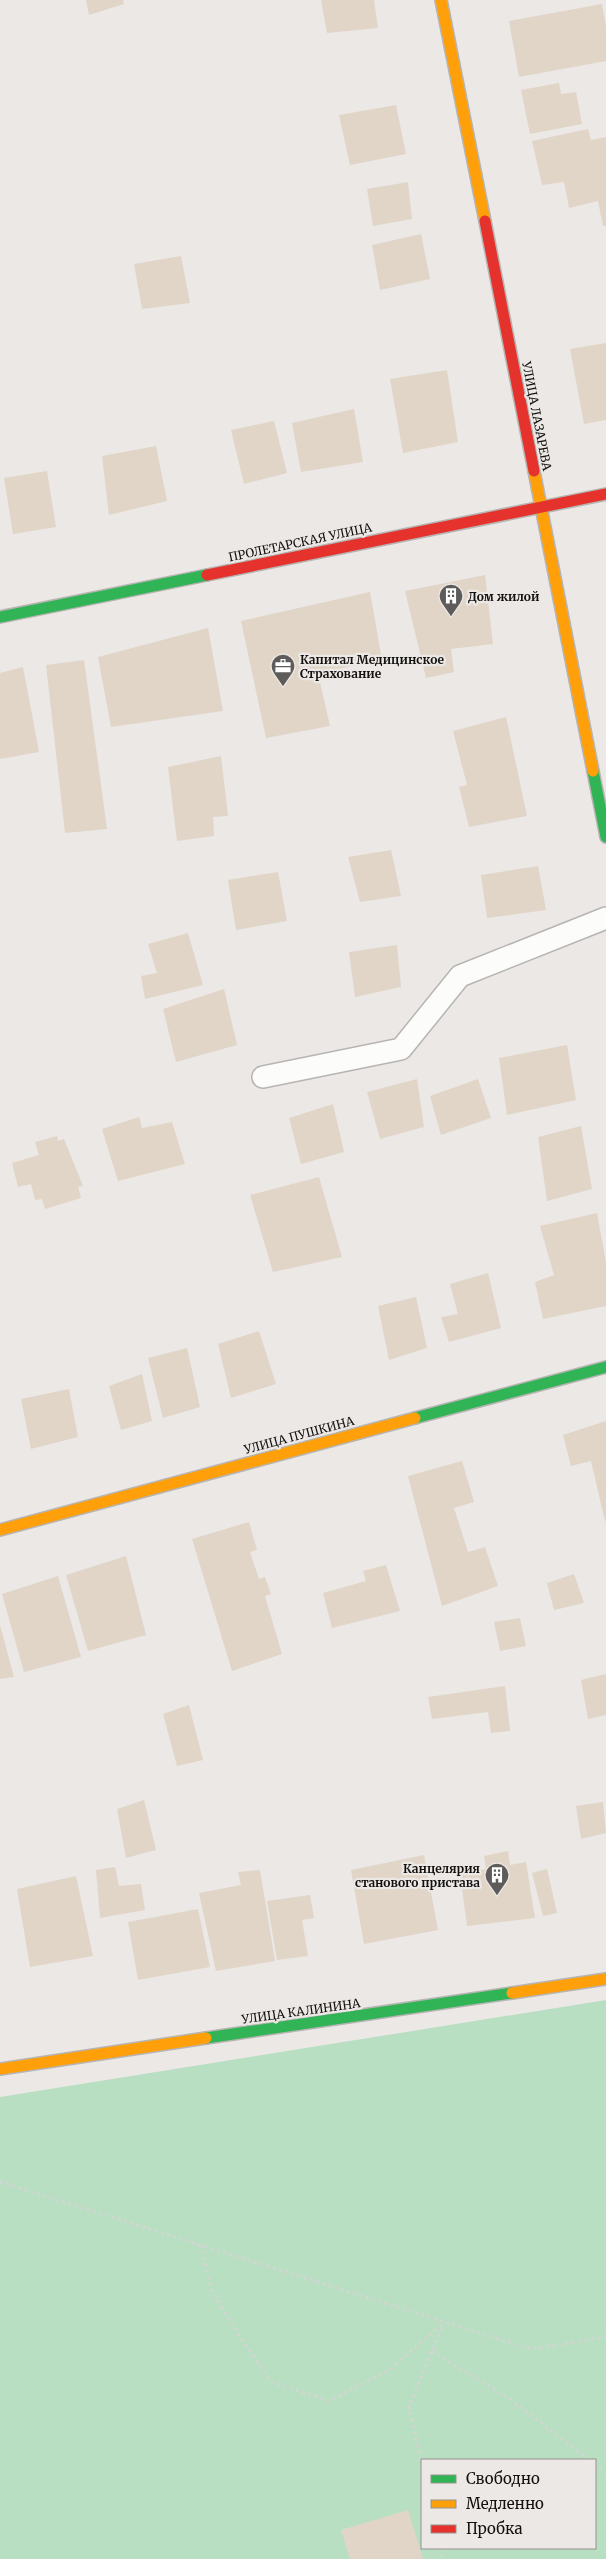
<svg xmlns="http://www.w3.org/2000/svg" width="606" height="2559" font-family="Merriweather,serif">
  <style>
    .green { fill: #b9dfc3; fill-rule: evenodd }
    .building { fill: #e1d5c8 }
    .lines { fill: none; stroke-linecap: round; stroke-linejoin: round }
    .lane-casing { stroke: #b7b5b3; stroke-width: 24 }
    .fast-casing { stroke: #b7b5b3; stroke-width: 14 }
    .slow-casing { stroke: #b7b5b3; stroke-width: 14 }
    .jam-casing { stroke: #b7b5b3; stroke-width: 14 }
    .path { stroke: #d4d4d3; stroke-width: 3; stroke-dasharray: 2.5 4; stroke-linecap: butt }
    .lane { stroke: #fcfcfb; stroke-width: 21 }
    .fast { stroke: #30b455; stroke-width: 11 }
    .slow { stroke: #ff9f0a; stroke-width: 11 }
    .jam { stroke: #e5322d; stroke-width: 11 }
    .labels { text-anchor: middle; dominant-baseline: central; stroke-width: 4.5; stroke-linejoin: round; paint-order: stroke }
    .street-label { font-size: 12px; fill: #121110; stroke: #ece8e5 }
    .poi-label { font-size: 12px; font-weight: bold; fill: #121110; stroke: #ece8e5; text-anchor: start }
  </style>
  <rect width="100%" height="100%" fill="#ebe8e6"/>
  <path class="green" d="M606,2000V2559H0V2097ZM422,2460H595V2548H422Z"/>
  <g class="building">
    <polygon points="86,0 123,0 124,4 89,15"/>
    <polygon points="321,0 374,0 378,28 327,33"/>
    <polygon points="602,4 606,26 606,61 519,77 509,21"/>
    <polygon points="559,83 561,94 576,92 582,124 530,134 521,90"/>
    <polygon points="396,105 406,154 350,165 339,115"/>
    <polygon points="588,129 591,140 606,137 606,226 603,226 598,201 569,208 564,182 542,185 532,141"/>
    <polygon points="408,182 412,219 373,226 367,189"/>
    <polygon points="421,234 430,279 380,290 372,245"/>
    <polygon points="181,256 190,303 142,309 134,264"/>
    <polygon points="606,343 606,420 584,424 570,349"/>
    <polygon points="447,370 458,442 403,453 390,379"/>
    <polygon points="354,409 363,462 301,472 292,423"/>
    <polygon points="274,421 287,473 244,484 231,430"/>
    <polygon points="156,446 167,501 109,515 102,456"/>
    <polygon points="47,471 56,527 13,534 4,478"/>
    <polygon points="485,575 493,644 451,649 454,672 426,678 405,591"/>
    <polygon points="370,592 382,660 318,673 330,726 266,738 241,621"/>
    <polygon points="208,628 223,711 111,727 98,657"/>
    <polygon points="84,660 107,829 65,833 46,665"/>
    <polygon points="23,667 39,752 0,759 0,673"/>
    <polygon points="506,717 527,816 469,827 459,787 467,785 453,731"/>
    <polygon points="221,756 228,816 213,817 214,836 177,841 168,767"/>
    <polygon points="391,850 401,896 360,902 348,857"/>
    <polygon points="538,866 546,910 487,918 481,875"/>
    <polygon points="278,872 287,921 236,930 228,880"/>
    <polygon points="188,933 203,985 145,999 141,976 157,973 148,944"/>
    <polygon points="397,945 401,987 355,997 349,952"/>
    <polygon points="224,989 237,1045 176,1062 163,1009"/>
    <polygon points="567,1045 576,1100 507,1115 499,1058"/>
    <polygon points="417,1079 424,1127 380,1139 367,1092"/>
    <polygon points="478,1079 491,1118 441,1135 430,1096"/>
    <polygon points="333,1104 344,1152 301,1164 289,1118"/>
    <polygon points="139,1117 142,1128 172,1122 185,1164 118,1181 102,1129"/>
    <polygon points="581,1126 592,1189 547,1201 538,1137"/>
    <polygon points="57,1136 58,1141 64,1139 83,1186 78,1187 81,1198 45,1209 42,1199 35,1200 31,1184 18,1187 12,1163 39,1155 35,1142"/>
    <polygon points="319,1177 342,1257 273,1272 250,1195"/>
    <polygon points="597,1213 606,1262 606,1306 543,1319 535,1282 554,1275 540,1226"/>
    <polygon points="488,1273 501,1328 449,1342 441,1317 458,1314 450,1284"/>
    <polygon points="416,1297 427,1348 389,1360 378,1306"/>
    <polygon points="259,1331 276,1384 231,1398 218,1344"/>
    <polygon points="187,1348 200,1407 163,1418 148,1358"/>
    <polygon points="142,1374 152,1421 121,1430 109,1386"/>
    <polygon points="69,1389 78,1437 31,1449 21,1399"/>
    <polygon points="606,1421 606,1521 605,1521 591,1461 571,1466 563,1435"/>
    <polygon points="462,1461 474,1502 454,1508 468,1552 485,1547 498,1586 442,1606 408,1476"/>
    <polygon points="249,1522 257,1550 250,1552 259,1579 265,1577 271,1594 265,1596 282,1654 232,1671 192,1539"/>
    <polygon points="126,1556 146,1635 88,1651 66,1575"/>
    <polygon points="386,1565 400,1611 332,1628 323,1593 366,1581 363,1571"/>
    <polygon points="574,1574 584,1603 554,1610 547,1583"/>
    <polygon points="58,1576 81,1657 24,1672 2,1594"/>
    <polygon points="520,1618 526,1646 500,1651 494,1622"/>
    <polygon points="0,1625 14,1677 0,1679"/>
    <polygon points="606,1674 606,1715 588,1719 581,1680"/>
    <polygon points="505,1686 510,1731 491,1733 488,1712 432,1719 428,1697"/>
    <polygon points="189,1705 203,1760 177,1766 163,1714"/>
    <polygon points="144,1800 156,1850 126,1858 117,1809"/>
    <polygon points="603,1802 606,1833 581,1839 576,1806"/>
    <polygon points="508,1851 510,1865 526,1862 535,1918 467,1926 460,1874 486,1869 484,1856"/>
    <polygon points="424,1855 438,1930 364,1944 351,1870"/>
    <polygon points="115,1867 119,1886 141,1884 145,1910 100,1918 96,1870"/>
    <polygon points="547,1869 557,1913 543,1916 532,1873"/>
    <polygon points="260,1870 275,1961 216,1971 199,1893 241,1885 238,1872"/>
    <polygon points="76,1876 93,1956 30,1967 17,1889"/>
    <polygon points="310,1895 314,1918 302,1920 308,1956 277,1960 267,1901"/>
    <polygon points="198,1909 210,1967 138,1980 128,1922"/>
    <polygon points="408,2510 423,2559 350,2559 341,2530"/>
  </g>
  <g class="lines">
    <defs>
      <polyline id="lane" points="263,1077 401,1049 460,976 606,918"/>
      <g id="fast">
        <polyline points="0,617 207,575"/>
        <polyline points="593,771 606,837"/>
        <polyline points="415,1418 606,1367"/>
        <polyline points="206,2038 512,1993"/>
      </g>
      <g id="slow">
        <polyline points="441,0 485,221"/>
        <polyline points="534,471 593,771"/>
        <polyline points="0,1530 415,1418"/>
        <polyline points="512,1993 606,1979"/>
        <polyline points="0,2069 206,2038"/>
      </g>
      <g id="jam">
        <polyline points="485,221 534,471"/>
        <polyline points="207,575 606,494"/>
      </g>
    </defs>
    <use href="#lane" class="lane-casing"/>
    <use href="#fast" class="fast-casing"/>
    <use href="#slow" class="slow-casing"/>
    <use href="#jam" class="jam-casing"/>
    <g class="path">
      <polyline points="0,2182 531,2349 606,2337"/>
      <polyline points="201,2245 212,2291 242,2340 271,2382 329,2401 389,2370 444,2323"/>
      <polyline points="432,2351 510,2399 589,2460"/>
      <polyline points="595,2464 606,2473"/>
      <polyline points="422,2466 409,2407 443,2325"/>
      <polyline points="441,2548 443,2559"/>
    </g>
    <use href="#lane" class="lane"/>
    <use href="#fast" class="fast"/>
    <use href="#slow" class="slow"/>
    <use href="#jam" class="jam"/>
  </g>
  <defs>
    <symbol id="building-pin" viewBox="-11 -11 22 30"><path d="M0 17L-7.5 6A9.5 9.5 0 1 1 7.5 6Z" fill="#5e5c5b" stroke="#ece8e5"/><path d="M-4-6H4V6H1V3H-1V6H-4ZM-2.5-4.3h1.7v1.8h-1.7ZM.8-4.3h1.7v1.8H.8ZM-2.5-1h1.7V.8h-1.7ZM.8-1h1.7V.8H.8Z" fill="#fff"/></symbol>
    <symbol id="office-pin" viewBox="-11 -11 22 30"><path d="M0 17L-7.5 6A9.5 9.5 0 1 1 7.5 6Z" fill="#5e5c5b" stroke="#ece8e5"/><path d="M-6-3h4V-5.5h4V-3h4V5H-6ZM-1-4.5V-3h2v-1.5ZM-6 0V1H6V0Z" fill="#fff"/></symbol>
  </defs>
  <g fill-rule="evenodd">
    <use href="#building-pin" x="437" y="582" width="28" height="38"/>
    <use href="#office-pin" x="269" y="652" width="28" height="38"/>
    <use href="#building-pin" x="483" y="1861" width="28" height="38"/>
  </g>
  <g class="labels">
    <g class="street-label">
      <text transform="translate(537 416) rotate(79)">УЛИЦА ЛАЗАРЕВА</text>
      <text transform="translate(300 542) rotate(-12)">ПРОЛЕТАРСКАЯ УЛИЦА</text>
      <text transform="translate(299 1435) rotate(-15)">УЛИЦА ПУШКИНА</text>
      <text transform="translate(301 2011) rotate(-8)">УЛИЦА КАЛИНИНА</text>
    </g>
    <g class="poi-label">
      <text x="468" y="596">Дом жилой</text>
      <text x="300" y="659">Капитал Медицинское<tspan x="300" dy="14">Страхование</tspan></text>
      <text x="480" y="1868" text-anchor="end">Канцелярия<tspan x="480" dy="14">станового пристава</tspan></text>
    </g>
  </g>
  <rect x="421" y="2459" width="175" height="90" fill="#ece8e5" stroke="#959290"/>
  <rect x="431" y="2475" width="25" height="8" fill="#30b455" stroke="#959290"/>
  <text x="466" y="2484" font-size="15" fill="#121110">Свободно</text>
  <rect x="431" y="2500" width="25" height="8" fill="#ff9f0a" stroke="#959290"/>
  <text x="466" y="2509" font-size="15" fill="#121110">Медленно</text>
  <rect x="431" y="2525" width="25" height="8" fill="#e5322d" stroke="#959290"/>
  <text x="466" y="2534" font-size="15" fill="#121110">Пробка</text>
</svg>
